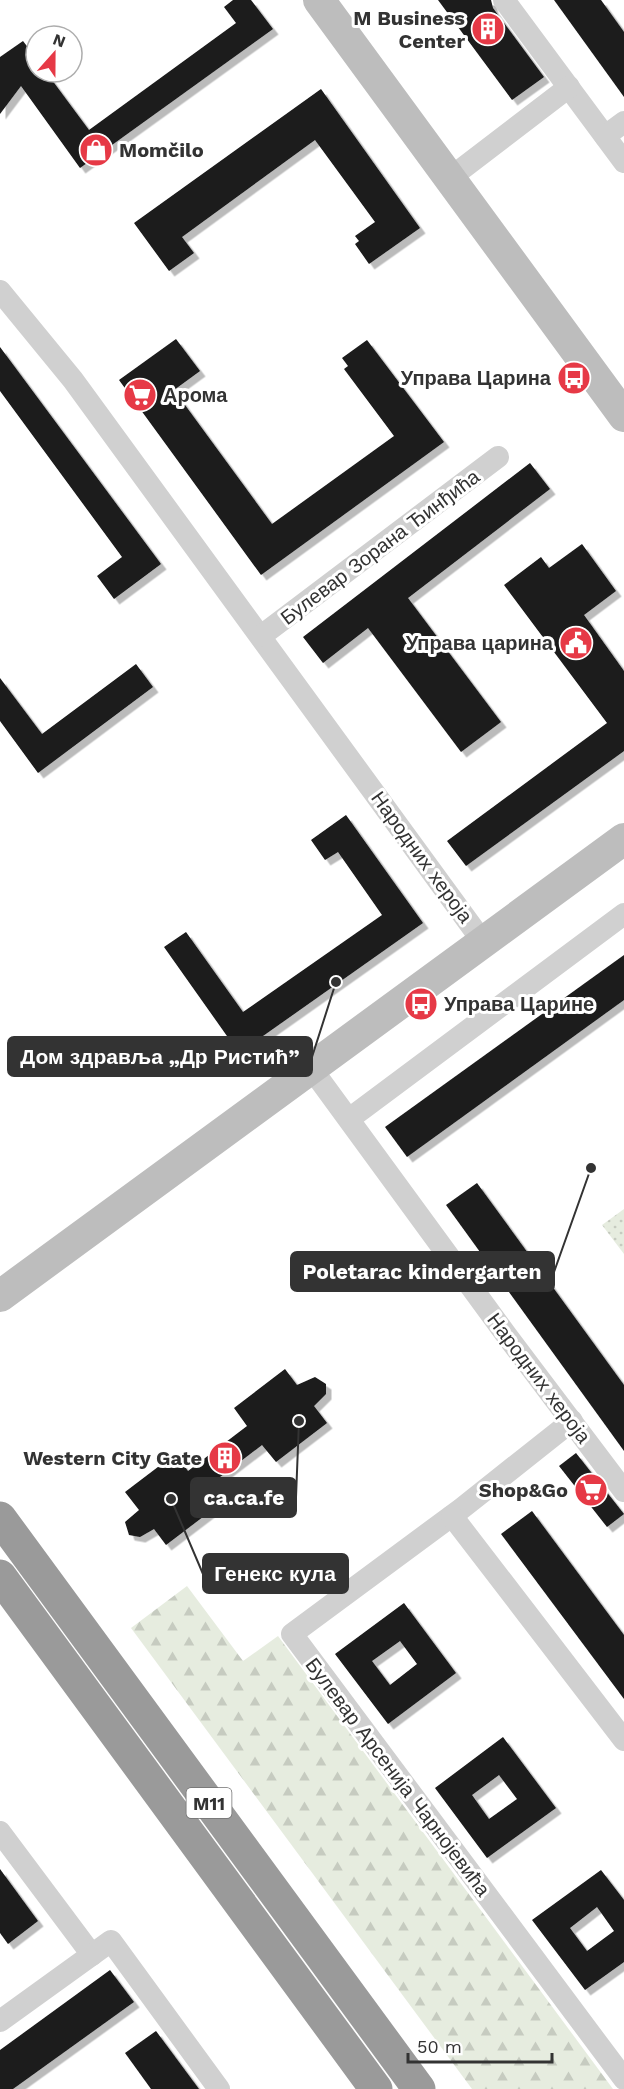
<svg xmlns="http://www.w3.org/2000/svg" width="624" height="2089" font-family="'Work Sans',sans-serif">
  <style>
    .forest { fill: url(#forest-firs) }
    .park { fill: url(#park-dots) }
    .building { fill: #1a1a1a; fill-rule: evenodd; filter: url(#shadow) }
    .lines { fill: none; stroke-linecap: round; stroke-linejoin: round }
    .street { stroke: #d0d0d0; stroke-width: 22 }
    .secondary { stroke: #bdbdbd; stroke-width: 32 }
    .highway { stroke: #9a9a9a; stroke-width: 33 }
    .labels { text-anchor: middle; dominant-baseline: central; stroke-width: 6; stroke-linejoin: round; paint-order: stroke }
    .shield { fill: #fff; stroke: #707070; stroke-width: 1.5 }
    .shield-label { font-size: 18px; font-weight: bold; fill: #333 }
    .poi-label { font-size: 20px; font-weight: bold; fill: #333; stroke: #fff; text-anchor: end }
    .street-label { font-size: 20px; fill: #333; stroke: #fff }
    .leader { fill: none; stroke: #333; stroke-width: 2 }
    .callout-dot { fill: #333; stroke: #fff; stroke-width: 2 }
    .callout { fill: #333; stroke: #333; stroke-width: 2 }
    .callout-label { font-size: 21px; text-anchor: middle; font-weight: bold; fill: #fff }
  </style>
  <defs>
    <pattern id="forest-firs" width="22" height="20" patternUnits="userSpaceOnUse" patternTransform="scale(1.5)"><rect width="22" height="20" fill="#e6ecdf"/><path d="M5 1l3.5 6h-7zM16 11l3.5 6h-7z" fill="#c6cbc0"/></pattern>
    <pattern id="park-dots" width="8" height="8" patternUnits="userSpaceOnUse" patternTransform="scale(1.5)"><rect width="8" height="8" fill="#e6ecdf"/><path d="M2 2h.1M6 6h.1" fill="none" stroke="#c6cbc0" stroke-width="1.8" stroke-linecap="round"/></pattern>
    <filter id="shadow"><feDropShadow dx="5.5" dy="5.5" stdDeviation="0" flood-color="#0004"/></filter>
  </defs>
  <rect width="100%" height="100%" fill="#fff"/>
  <polygon class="forest" points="187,1586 243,1661 278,1636 613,2089 472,2089 131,1628"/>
  <polygon class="park" points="624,1209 624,1254 602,1225"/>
  <g class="building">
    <polygon points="233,0 251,0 273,29 80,168 21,86 0,114 0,57 23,41 36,58 36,72 46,72 89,130 236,23 224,7"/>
    <polygon points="438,0 491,0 493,8 544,77 512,100"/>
    <polygon points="554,0 601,0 624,32 624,97"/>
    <polygon points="321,89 420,228 369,264 355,244 359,241 355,236 375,222 315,140 182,237 194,253 169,271 134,223"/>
    <polygon points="176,339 200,371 174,390 272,524 394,436 344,369 348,366 342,358 367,340 444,442 261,575 119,380"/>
    <polygon points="0,347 161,564 114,599 97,576 122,557 0,391"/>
    <polygon points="530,463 550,489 408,598 501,722 461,752 368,628 323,663 303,637"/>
    <polygon points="582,544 616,591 584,615 624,671 624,751 466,866 447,841 607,723 504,585 541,557 549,568"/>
    <polygon points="136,664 153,687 38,773 0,721 0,678 42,734"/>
    <polygon points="346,815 423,923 239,1053 164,947 186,932 243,1012 382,915 338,852 325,860 311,840"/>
    <polygon points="624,955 624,1000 407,1157 385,1127"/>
    <polygon points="477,1183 624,1385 624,1451 446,1205"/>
    <polygon points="285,1369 297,1385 315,1377 326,1384 326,1394 314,1406 327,1423 276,1462 262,1445 203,1490 216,1507 166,1545 154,1529 140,1537 129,1535 125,1522 139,1510 125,1492 175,1454 188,1471 247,1426 234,1408"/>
    <polygon points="576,1453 624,1514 607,1527 559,1466"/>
    <polygon points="532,1511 624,1635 624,1699 501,1534"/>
    <path d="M404,1603L456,1673L388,1724L335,1654ZM400,1641L417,1664L390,1685L372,1661Z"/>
    <path d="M503,1737L556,1808L487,1858L435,1788ZM499,1775L517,1799L489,1819L472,1795Z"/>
    <polygon points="0,1869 38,1921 8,1944 0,1933"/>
    <path d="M601,1870L624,1900V1962L585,1990L532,1920ZM597,1907L614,1931L587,1951L570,1928Z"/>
    <polygon points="110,1970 134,2002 13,2089 0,2089 0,2050"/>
    <polygon points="156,2031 199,2089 151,2089 125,2053"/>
  </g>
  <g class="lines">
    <g class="street">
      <polyline points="504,0 624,162"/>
      <polyline points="605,136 624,122"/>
      <polyline points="450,178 569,87"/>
      <polyline points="0,291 73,380 483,942"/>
      <polyline points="261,636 498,457"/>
      <polyline points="311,1068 507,1336 624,1491"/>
      <polyline points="349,1119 624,914"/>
      <polyline points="572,1421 461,1509 292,1634 624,2079"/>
      <polyline points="452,1516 624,1740"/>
      <polyline points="0,1832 92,1955"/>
      <polyline points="0,2021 111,1941 219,2089"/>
    </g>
    <g class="secondary">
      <polyline points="319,0 624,416"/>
      <polyline points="0,1296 624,839"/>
    </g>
    <g class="highway">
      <polyline points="0,1518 419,2089"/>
      <polyline points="0,1576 376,2089"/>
    </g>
  </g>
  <defs>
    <symbol id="building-disc" viewBox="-11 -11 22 22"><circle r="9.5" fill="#e63946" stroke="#fff"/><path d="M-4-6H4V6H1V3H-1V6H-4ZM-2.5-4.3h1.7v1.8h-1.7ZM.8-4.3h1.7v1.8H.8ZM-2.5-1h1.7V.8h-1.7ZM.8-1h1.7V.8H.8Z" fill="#fff"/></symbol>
    <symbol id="shop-disc" viewBox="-11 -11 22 22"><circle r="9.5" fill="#e63946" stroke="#fff"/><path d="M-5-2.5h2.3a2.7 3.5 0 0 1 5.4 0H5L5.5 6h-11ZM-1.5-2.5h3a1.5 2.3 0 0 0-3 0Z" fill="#fff"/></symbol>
    <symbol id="bus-disc" viewBox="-11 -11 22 22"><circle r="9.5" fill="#e63946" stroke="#fff"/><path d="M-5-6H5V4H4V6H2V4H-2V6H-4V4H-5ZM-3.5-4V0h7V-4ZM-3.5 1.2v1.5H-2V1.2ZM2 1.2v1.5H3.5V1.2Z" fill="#fff"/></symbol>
    <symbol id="supermarket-disc" viewBox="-11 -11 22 22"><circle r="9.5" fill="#e63946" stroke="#fff"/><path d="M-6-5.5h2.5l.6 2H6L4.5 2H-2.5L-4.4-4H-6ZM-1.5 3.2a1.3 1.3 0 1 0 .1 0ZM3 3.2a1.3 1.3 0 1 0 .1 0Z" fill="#fff"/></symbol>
    <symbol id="civic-disc" viewBox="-11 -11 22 22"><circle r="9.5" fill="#e63946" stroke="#fff"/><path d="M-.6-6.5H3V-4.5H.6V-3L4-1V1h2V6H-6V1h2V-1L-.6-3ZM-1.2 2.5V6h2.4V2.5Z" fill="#fff"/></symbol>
  </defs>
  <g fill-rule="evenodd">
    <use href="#building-disc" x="469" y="10" width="38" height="38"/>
    <use href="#shop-disc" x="77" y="131" width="38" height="38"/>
    <use href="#bus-disc" x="555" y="359" width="38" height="38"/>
    <use href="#supermarket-disc" x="121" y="376" width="38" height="38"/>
    <use href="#civic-disc" x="557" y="624" width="38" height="38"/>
    <use href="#bus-disc" x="402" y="985" width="38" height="38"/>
    <use href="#building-disc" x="206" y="1439" width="38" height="38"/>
    <use href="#supermarket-disc" x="572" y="1471" width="38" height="38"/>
  </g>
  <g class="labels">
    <rect class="shield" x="186.5" y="1788" width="45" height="30" rx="4.5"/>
    <g class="shield-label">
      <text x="209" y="1803">M11</text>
    </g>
    <g class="poi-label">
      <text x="465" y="18">M Business<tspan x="465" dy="23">Center</tspan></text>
      <text x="119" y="150" text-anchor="start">Momčilo</text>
      <text x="551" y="378">Управа Царина</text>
      <text x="163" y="395" text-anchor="start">Арома</text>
      <text x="553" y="643">Управа царина</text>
      <text x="444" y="1004" text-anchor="start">Управа Царине</text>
      <text x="202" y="1458">Western City Gate</text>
      <text x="568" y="1490">Shop&amp;Go</text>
    </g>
    <g class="street-label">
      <text transform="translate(380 547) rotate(-37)">Булевар Зорана Ђинђића</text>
      <text transform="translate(422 857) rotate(54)">Народних хероја</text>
      <text transform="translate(539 1378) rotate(53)">Народних хероја</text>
      <text transform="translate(398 1777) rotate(53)">Булевар Арсенија Чарнојевића</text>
    </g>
  </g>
  <path class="leader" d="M336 982L312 1057M591 1168L554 1272M299 1421L296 1497M171 1499L203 1574"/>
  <g class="callout-dot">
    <circle cx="336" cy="982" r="6"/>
    <circle cx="591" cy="1168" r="6"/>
    <circle cx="299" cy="1421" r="6"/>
    <circle cx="171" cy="1499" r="6"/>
  </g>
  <g class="callout">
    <rect x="8" y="1037" width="304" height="39" rx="6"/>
    <rect x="291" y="1252" width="263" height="39" rx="6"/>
    <rect x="191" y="1478" width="105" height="39" rx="6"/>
    <rect x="203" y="1554" width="145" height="39" rx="6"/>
  </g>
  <g class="callout-label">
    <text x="160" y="1064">Дом здравља „Др Ристић”</text>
    <text x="422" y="1279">Poletarac kindergarten</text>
    <text x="244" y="1505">ca.ca.fe</text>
    <text x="275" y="1581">Генекс кула</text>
  </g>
  <g transform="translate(54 54) rotate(21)"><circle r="28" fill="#ffffff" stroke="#adadad" stroke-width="1.5"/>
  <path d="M0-4.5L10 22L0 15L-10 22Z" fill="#e63946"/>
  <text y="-9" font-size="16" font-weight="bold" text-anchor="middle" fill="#333333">N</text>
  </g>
  <path d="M408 2053v9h144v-9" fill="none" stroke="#333333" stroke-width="3"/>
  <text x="417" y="2053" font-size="18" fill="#333333" stroke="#ffffff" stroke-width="4.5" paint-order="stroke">50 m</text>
</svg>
